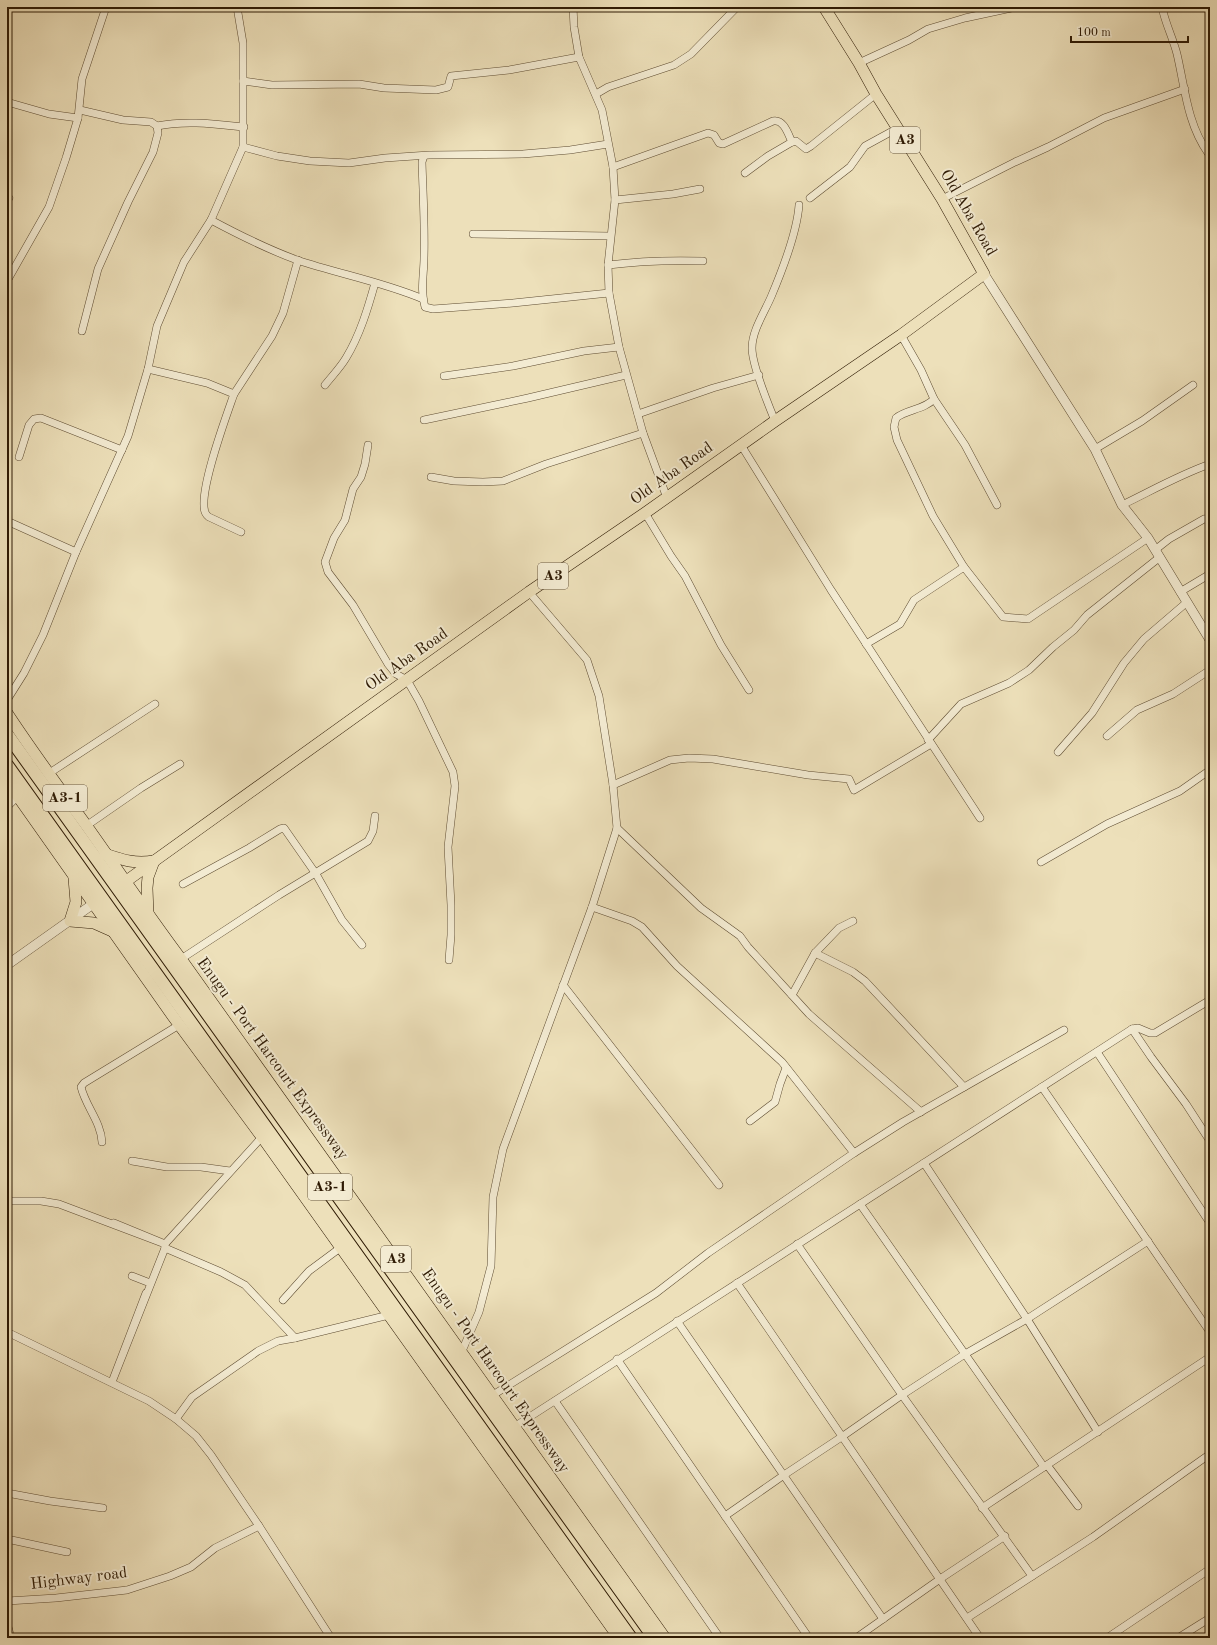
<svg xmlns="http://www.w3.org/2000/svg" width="1217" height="1645" font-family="'Old Standard TT',serif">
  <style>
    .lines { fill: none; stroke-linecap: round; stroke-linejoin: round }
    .minor-casing { stroke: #5e4c32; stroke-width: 8 }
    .tertiary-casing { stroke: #5e4c32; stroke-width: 10 }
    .primary-casing { stroke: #2e1a04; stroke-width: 12 }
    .trunk-casing { stroke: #2e1a04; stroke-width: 14 }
    .minor { stroke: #f3ebd2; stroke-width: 7 }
    .tertiary { stroke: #f3ebd2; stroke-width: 9 }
    .primary { stroke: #ede0ba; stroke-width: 11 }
    .trunk { stroke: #ede0ba; stroke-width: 12 }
    .labels { text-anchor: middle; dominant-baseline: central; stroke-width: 4; stroke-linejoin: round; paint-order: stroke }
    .shield { fill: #f3ebd2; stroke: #695942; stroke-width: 1 }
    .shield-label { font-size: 15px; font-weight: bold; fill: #2e1a04 }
    .street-label { font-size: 16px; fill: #2e1a04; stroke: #f3ebd2 }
  </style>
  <rect width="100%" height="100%" fill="#ede0ba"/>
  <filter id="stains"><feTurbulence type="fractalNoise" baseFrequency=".005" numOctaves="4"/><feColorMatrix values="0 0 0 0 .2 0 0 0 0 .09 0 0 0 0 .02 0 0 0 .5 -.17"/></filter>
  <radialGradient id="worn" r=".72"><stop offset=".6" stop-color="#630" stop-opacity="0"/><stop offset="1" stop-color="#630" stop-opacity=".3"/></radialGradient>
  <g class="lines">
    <defs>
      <g id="minor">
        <polyline points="573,7 574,27 579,57 602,110 613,167 615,200 608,265 609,293 619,347 643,433 667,498"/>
        <path d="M1162,7C1165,23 1173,38 1177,54C1185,88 1187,123 1208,153L1210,152"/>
        <polyline points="859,63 909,40 928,29 965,18 1016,7"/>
        <polyline points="243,81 272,85 359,84 384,88 436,90 448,87 451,76 509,70 579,57"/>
        <polyline points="596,94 608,87 674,65 691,54 737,7"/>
        <polyline points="7,102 49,114 78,118"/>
        <polyline points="80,110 123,120 151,122 157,126 158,133 153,152 128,202 98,269 82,331"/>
        <path d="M157,126C186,120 215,124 244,127"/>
        <polyline points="243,147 277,156 310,161 349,163 385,158 429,155 523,154 570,150 608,144"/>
        <path d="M424,156L422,162C423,194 425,226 424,258C424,274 420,290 425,307L433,309L513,303L609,293"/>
        <path d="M613,167L708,133L714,135L719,143L723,144L773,121C784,119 788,134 792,142"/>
        <polyline points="745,173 768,156 792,142 796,141 806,149 811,146 876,94"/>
        <polyline points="810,198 850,167 865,146 898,128"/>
        <polyline points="942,199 1015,162 1048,147 1104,118 1185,89"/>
        <polyline points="615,200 673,194 700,189"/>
        <polyline points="7,201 9,198"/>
        <path d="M211,220C239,235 267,249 297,260C339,274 383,282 423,299"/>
        <polyline points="473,234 610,236"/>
        <path d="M608,265C639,261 671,260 703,261"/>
        <polyline points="7,281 49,207 66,158 78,118 82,79 106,7"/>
        <path d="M901,335L921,370L934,399C924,410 907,409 896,418L894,427L897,440L933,516L964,567"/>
        <polyline points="148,369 207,383 234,394 272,336 283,313 298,260"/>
        <polyline points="444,376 513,366 584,351 619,347"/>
        <path d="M325,385C332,376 340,368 346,358C360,335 368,308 375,283"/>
        <path d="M234,394C226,417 198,492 205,512C205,513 208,517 209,517L241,532"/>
        <polyline points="934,399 965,445 997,505"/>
        <polyline points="638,414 713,388 759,375"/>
        <polyline points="424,420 528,398 626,375"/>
        <path d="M775,421C768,404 752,365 752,348C752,331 764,313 771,297C782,271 797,233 799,205"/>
        <polyline points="368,445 365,464 361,477 353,489 345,520 334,538 325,562 328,572 353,605 388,664 396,674 407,680 419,701 453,772 455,786 448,847 451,905 451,935 449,960"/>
        <polyline points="741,445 831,590 980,818"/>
        <polyline points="1095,449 1142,421 1193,385"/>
        <polyline points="19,457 29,425 34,419 41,418 122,450"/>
        <polyline points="431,477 454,481 483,482 503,481 546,464 643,433"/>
        <path d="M1122,505C1151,491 1179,475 1210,464"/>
        <polyline points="645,513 671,556 685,576 721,645 749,690"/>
        <polyline points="7,521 76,552"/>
        <polyline points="1155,550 1169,539 1204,519"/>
        <polyline points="1180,592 1210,574"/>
        <polyline points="866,644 900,624 914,600 964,567 1003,617 1028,619 1148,538"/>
        <polyline points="7,700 24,673 43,635 76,552 128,436 148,369 157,326 184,262 211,220 243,147 243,43 237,7"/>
        <polyline points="1107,736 1137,710 1173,694 1210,670"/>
        <polyline points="928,740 961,704 1009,683 1029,670 1053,647 1074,630 1087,615 1160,557"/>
        <polyline points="1058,752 1092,713 1124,663 1144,639 1186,603"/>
        <polyline points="48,774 155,704"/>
        <polyline points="613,785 670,760 689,758 713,759 808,775 849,779 854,790 931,744"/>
        <polyline points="7,807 18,796"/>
        <polyline points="86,826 141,788 180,764"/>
        <polyline points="617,828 701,908 740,936 748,947 809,1014 921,1112"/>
        <polyline points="1041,862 1107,824 1180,791 1210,770"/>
        <polyline points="183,884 249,848 280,829 284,828 316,874 342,920 362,945"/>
        <polyline points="592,907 632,921 642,927 677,966 782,1062 854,1153"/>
        <polyline points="815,953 839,928 853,921"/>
        <polyline points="181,959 279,895 368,841 373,831 375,816"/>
        <polyline points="563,985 719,1185"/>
        <polyline points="792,995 815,953 853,972 865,981 964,1087"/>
        <polyline points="1132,1029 1151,1057 1186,1104 1210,1141"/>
        <polyline points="1097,1052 1210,1223"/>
        <polyline points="1042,1087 1210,1332"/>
        <polyline points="750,1121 775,1102 780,1084 786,1068"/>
        <path d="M102,1142C101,1122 86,1107 81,1087L84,1083L179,1025"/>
        <polyline points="132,1161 167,1167 201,1167 230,1171"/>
        <polyline points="924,1163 1027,1319 1098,1432"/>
        <polyline points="7,1201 41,1201 59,1204 165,1244 114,1223"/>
        <polyline points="860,1204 1044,1467"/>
        <polyline points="797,1244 902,1395 1032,1576"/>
        <polyline points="165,1248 221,1272 245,1285 295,1338 389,1315"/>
        <polyline points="132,1276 150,1283"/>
        <polyline points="737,1283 980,1638"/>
        <polyline points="146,1293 112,1382 165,1248 165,1244 262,1137"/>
        <polyline points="283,1300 309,1271 340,1248"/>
        <polyline points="677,1321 883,1619"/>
        <polyline points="7,1332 149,1401 176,1419 196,1436 211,1455 259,1526 331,1638"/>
        <polyline points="462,1351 479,1312 491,1266 493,1197 503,1149 592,907 617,828 613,785 599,696 587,660 529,592"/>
        <polyline points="617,1359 809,1638"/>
        <polyline points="493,1395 656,1293 708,1253 854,1153 903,1122 1064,1030"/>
        <polyline points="555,1401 720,1638"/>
        <polyline points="176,1419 192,1397 258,1351 278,1341 295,1338"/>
        <polyline points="514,1427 1132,1029 1138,1028 1150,1033 1155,1033 1210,1000"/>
        <polyline points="1047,1465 1078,1506"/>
        <polyline points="7,1493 50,1501 103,1508"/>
        <polyline points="982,1508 1210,1357"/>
        <polyline points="725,1516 784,1475 843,1436 902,1395 965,1354 1027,1319 1148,1241"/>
        <polyline points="7,1539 67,1552"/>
        <polyline points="7,1601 56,1598 127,1590 170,1576 191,1567 215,1548 259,1526"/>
        <polyline points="967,1618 1093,1537 1210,1454"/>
        <polyline points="7,1623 11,1638"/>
        <polyline points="856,1638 940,1579 1005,1536"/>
        <polyline points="1107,1638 1210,1569"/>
        <polyline points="1178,1638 1210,1618"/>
      </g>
      <g id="tertiary">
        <polyline points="984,274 1095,449 1122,505 1148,538 1210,640"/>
        <polyline points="7,965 93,904"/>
      </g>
      <g id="primary">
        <path d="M7,713C32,751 59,788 86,825C118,870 148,915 181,959L665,1638"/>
        <polyline points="7,781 172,1015 262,1137 619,1638"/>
        <path d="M105,854C123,860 134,864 154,861L148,877L147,888L148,915"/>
        <polyline points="74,878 76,902 70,921 94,923 112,931"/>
        <polyline points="125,882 529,592 645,513 775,421 901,335 984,274 942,199 876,94 859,63 824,7"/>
      </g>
      <g id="trunk">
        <polyline points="7,734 654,1638"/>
        <polyline points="7,765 631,1638"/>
      </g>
    </defs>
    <use href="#minor" class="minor-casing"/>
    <use href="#tertiary" class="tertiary-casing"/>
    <use href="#primary" class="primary-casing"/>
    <use href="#trunk" class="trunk-casing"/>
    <use href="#minor" class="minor"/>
    <use href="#tertiary" class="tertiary"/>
    <use href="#primary" class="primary"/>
    <use href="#trunk" class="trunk"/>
  </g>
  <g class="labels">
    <g class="shield">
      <rect x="890" y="127" width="30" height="26" rx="3"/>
      <rect x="538" y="563" width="30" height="26" rx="3"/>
      <rect x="43" y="785" width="44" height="26" rx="3"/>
      <rect x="308" y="1174" width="44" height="26" rx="3"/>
      <rect x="381" y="1246" width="30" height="26" rx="3"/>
    </g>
    <g class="shield-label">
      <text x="905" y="140">A3</text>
      <text x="553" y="576">A3</text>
      <text x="65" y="798">A3-1</text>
      <text x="330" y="1187">A3-1</text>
      <text x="396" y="1259">A3</text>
    </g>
    <g class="street-label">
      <text transform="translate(968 213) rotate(60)">Old Aba Road</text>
      <text transform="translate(672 474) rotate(-35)">Old Aba Road</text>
      <text transform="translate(407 660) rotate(-35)">Old Aba Road</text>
      <text transform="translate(272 1059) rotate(54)">Enugu - Port Harcourt Expressway</text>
      <text transform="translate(495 1371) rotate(55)">Enugu - Port Harcourt Expressway</text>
      <text transform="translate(79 1579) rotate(-7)">Highway road</text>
    </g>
  </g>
  <rect width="1217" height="1645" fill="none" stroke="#ede0ba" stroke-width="24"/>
  <rect x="8" y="8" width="1201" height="1629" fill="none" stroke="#2e1a04" stroke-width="2"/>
  <rect x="12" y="12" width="1193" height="1621" fill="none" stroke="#2e1a04"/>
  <path d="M1071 36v6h117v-6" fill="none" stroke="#2e1a04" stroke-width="2"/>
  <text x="1077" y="36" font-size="12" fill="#2e1a04" stroke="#f3ebd2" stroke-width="3" paint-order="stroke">100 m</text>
  <rect width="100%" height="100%" filter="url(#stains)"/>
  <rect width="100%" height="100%" fill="url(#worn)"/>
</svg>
